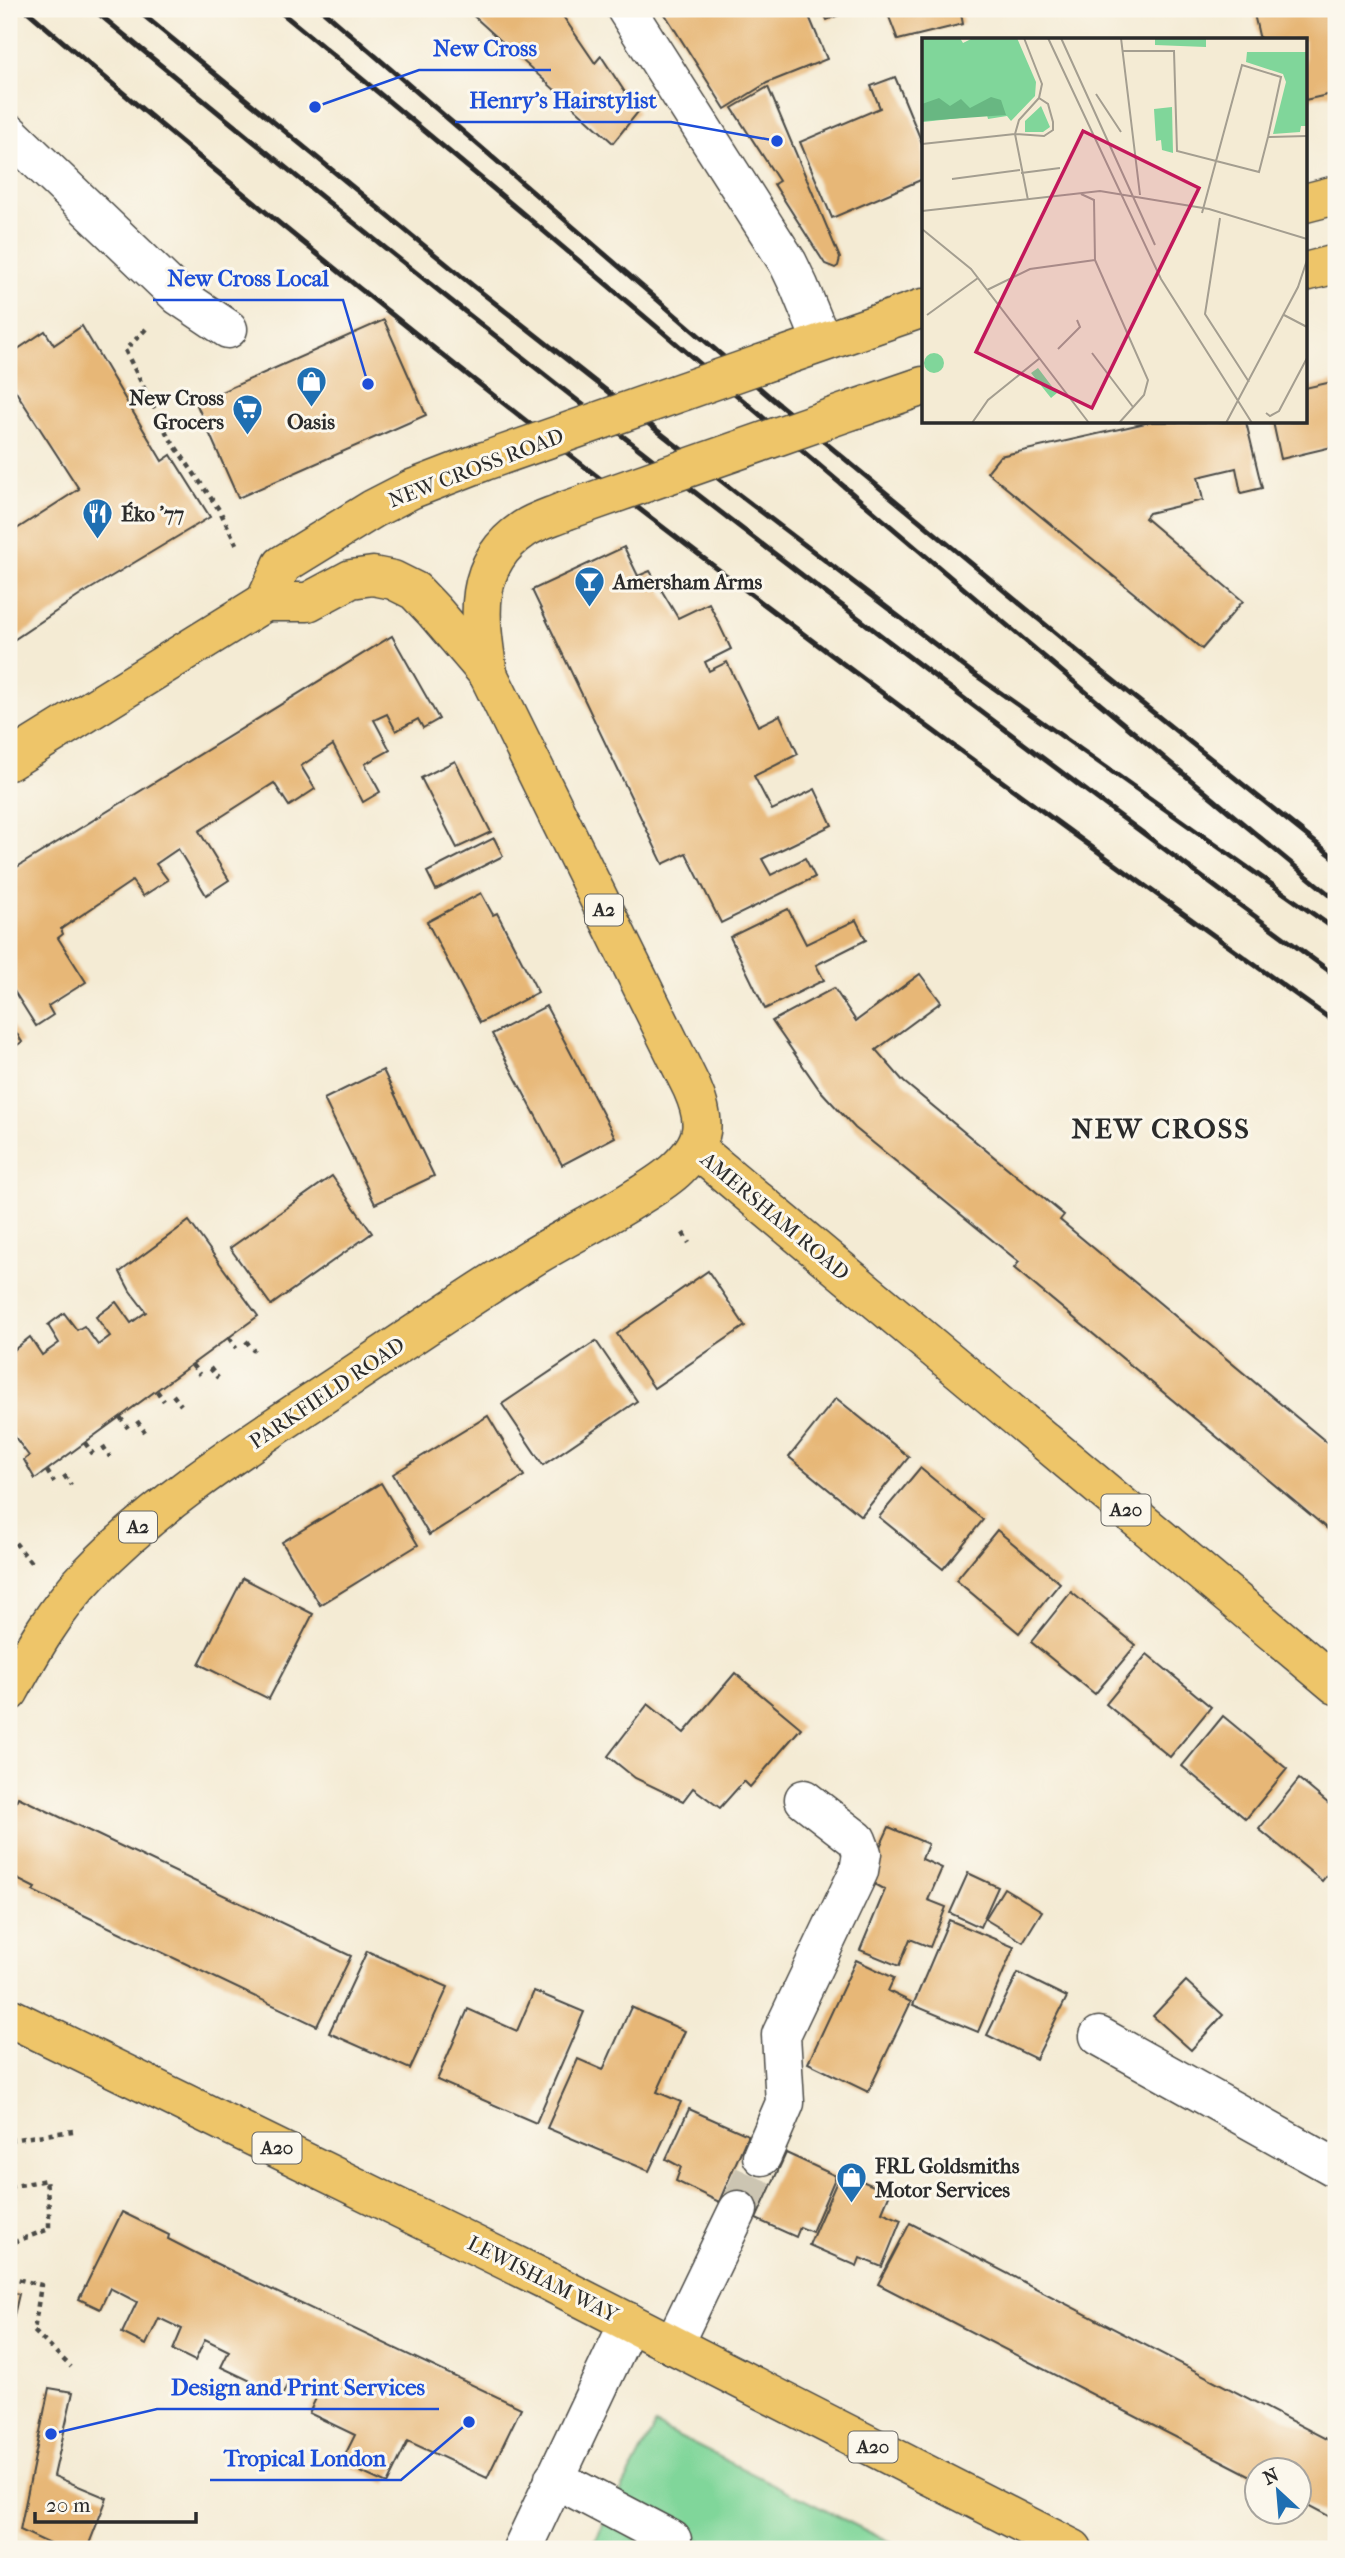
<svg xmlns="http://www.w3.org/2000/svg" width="1345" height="2558" font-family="'IM FELL French Canon',serif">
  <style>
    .green { fill: #80d69a; stroke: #568062; stroke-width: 2 }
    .building { fill: #e7b777 }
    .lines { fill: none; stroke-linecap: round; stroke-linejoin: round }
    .minor-tunnel { stroke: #ccc5b2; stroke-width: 38; stroke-dasharray: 38 19; stroke-linecap: butt }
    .minor-casing { stroke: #494844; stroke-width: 41 }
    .highway-casing { stroke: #494844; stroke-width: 41 }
    .path { stroke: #494844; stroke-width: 4.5; stroke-dasharray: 5 5; stroke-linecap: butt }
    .minor { stroke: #fff; stroke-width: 38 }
    .highway { stroke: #eec569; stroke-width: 38 }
    .rail { stroke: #2b2b2b; stroke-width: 5 }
    .highway-bridge-casing { stroke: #494844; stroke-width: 41; stroke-linecap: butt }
    .highway-bridge { stroke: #eec569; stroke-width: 38 }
    .labels { text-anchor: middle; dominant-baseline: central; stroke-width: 6; stroke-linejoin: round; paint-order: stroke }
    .shield { fill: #fbf7ec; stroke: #696865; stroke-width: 2 }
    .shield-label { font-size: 19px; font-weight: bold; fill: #2b2b2b }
    .poi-label { font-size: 21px; font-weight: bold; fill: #2b2b2b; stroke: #fbf7ec; text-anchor: start }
    .street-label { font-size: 21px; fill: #2b2b2b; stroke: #fbf7ec }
    .district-label { font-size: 28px; font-weight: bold; letter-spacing: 2px; fill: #2b2b2b; stroke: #fbf7ec }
    .inset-road { fill: none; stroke: #a49e90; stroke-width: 2 }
    .view { fill: #c2185b; fill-opacity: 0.15; stroke: #c2185b; stroke-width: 3.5 }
    .inset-edge { fill: none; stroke: #2b2b2b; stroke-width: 3.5 }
    .leader { fill: none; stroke: #1d4ed8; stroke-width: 2.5 }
    .callout-dot { fill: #1d4ed8; stroke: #fbf7ec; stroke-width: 2.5 }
    .callout-label { font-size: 23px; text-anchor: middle; font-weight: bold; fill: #1d4ed8; stroke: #fbf7ec; stroke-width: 6; stroke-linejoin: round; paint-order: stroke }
  </style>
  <rect width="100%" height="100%" fill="#fbf7ec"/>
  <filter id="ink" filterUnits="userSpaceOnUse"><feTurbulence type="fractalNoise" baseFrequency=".0143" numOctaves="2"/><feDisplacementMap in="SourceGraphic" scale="14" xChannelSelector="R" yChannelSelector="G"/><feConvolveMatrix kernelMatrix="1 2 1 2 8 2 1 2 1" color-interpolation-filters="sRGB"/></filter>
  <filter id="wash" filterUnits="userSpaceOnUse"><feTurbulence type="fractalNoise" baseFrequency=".00686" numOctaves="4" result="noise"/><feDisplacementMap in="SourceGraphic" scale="28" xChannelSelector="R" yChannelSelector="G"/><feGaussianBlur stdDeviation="1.57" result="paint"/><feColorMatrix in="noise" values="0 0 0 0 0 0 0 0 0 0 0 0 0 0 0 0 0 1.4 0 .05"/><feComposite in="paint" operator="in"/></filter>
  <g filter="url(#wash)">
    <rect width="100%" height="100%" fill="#f4ebd4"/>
    <g class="green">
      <polygon points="655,2425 903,2549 719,2549 616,2501"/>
      <polygon points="605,2520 651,2549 591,2549"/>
    </g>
    <g id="blocks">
      <g class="building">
        <polygon points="466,9 558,9 595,63 601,56 638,112 613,143"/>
        <polygon points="666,9 806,9 827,59 767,83 725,109 663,11"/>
        <polygon points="822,9 853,9 827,20"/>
        <polygon points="886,9 960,9 963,24 898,40"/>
        <polygon points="1286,9 1336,9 1336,93 1305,100 1305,40 1260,40 1254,14"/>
        <polygon points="895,77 923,145 923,179 832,218 800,142 880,108 871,86"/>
        <polygon points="768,87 840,258 838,266 835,268 825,264 774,184 779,181 732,108"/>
        <polygon points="384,320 426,415 238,498 196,403"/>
        <polygon points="82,326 162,461 171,455 210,517 82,594 9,643 9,534 79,489 9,381 9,355 45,331 54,345"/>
        <polygon points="1336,381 1336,446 1281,459 1273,422 1305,422 1305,388"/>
        <polygon points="1150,422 1246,422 1262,488 1241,493 1236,468 1198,477 1203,500 1149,513 1145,518 1243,601 1202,649 987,472 1000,456"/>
        <polygon points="624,547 638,576 650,571 678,618 709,603 731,649 705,662 709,671 727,662 758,726 780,715 798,754 754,776 772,810 815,789 832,825 762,859 771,875 805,858 815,877 721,923 686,853 663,864 532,590"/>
        <polygon points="392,636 439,719 423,728 418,719 396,731 387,714 374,720 390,750 365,764 380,792 363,802 333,745 301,766 315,789 289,806 274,783 199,831 229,880 206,895 178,849 156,864 168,880 143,896 132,881 61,929 63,934 58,938 86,982 48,1006 53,1015 36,1026 9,983 9,872"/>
        <polygon points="455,761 491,832 457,848 421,778"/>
        <polygon points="494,838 503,856 436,890 427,872"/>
        <polygon points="481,893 493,915 497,913 538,992 480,1023 427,922"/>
        <polygon points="788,909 806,944 856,920 866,940 816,965 824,980 765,1009 730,937"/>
        <polygon points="920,974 941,1002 876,1050 904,1082 1064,1215 1060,1220 1336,1450 1336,1536 1014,1268 1019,1262 855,1128 819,1089 772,1021 834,988 856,1021"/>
        <polygon points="546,1006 615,1137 562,1165 492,1034"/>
        <polygon points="9,1021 22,1042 9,1050"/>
        <polygon points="383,1070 434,1176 375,1204 324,1099"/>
        <polygon points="332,1176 372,1233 271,1305 230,1248"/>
        <polygon points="189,1221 258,1316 35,1479 24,1460 29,1456 9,1429 9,1354 30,1337 42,1355 59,1343 48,1325 64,1313 77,1330 84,1326 98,1345 110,1336 96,1317 116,1302 131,1323 146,1312 130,1291 120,1272"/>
        <polygon points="708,1271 745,1326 654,1388 617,1334"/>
        <polygon points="596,1341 637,1401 543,1465 502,1404"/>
        <polygon points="836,1398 909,1457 861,1516 789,1457"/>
        <polygon points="488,1416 524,1476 429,1535 393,1474"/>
        <polygon points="920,1468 983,1520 943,1569 879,1517"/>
        <polygon points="381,1483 418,1545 320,1605 282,1542"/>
        <polygon points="997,1530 1060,1583 1019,1633 956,1580"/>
        <polygon points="243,1578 313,1614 269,1699 199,1664"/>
        <polygon points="1071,1592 1136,1645 1095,1694 1031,1642"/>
        <polygon points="1147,1654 1211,1707 1170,1757 1106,1704"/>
        <polygon points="735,1673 801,1728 750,1787 744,1781 720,1808 693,1788 683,1801 635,1778 608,1756 648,1704 684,1733"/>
        <polygon points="1223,1716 1287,1769 1246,1819 1182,1766"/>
        <polygon points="1299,1779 1336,1810 1336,1863 1322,1881 1259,1829"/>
        <polygon points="18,1797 351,1956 317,2026 33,1891 35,1888 9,1875 9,1816"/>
        <polygon points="889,1827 928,1844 922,1859 942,1868 928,1900 946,1907 930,1947 910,1939 899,1966 860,1950 885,1890 865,1879"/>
        <polygon points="968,1873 998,1887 980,1927 950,1913"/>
        <polygon points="1004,1888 1042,1911 1023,1942 985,1919"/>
        <polygon points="949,1920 1014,1947 978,2032 913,2005"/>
        <polygon points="367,1951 448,1987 410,2069 329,2033"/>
        <polygon points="856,1960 894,1978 888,1991 911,2002 868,2092 808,2063"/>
        <polygon points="1018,1973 1067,1997 1036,2059 987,2035"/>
        <polygon points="1186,1981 1223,2015 1191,2050 1153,2016"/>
        <polygon points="534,1991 584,2012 536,2123 437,2080 468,2009 517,2031"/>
        <polygon points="631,2007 685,2031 657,2092 681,2102 649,2171 547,2128 578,2059 603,2070"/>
        <polygon points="689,2109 748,2135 719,2202 676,2181 681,2167 666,2159"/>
        <polygon points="786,2153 836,2176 812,2232 800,2227 796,2237 756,2219"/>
        <polygon points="841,2172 890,2193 882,2212 901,2220 882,2267 860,2258 857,2266 809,2245"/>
        <polygon points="122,2212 169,2235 168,2239 215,2263 521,2408 487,2478 408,2441 387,2484 341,2463 355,2435 309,2413 318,2394 289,2381 282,2396 221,2367 229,2351 205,2339 195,2361 173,2350 182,2329 159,2318 146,2345 122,2333 137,2302 110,2288 100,2309 79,2299"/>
        <polygon points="910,2223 1336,2444 1336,2520 1300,2501 1299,2470 1257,2470 1257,2479 878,2284"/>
        <polygon points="9,2291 19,2294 10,2332 9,2332"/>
        <polygon points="49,2388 73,2392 54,2476 107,2498 87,2549 61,2549 20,2530"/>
      </g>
    </g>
  </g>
  <g filter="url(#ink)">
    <use href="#blocks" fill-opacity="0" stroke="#494844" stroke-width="2"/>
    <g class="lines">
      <polyline class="minor-tunnel" points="738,2210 762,2156"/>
      <defs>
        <g id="minor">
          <polyline points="626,9 788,263 799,286 822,342"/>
          <polyline points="9,133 179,296 228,329"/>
          <polyline points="1099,2036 1336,2168"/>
          <polyline points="762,2156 785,2103 781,2035 859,1871 862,1853 857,1840 804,1799"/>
          <polyline points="673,2345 738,2210"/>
          <polyline points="554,2478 672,2540 667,2549"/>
          <polyline points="522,2549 629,2322"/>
        </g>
        <g id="highway">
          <polyline points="1305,203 1336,195"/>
          <polyline points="1305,272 1336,264"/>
          <polyline points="761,364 923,308"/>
          <polyline points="853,410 923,386"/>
          <path d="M488,674C480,620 470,565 524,529C536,521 551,517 565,511"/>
          <polyline points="9,761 265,602 282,565 373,509 412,489 482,462"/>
          <polyline points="696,1149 1336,1685"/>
          <path d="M9,1692C32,1650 56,1608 89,1574C161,1499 252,1442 338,1385C403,1342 467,1298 533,1257C568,1236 605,1218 639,1196C652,1188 667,1179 678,1168C706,1141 707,1122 692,1088L488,674L434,611L415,591L393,580L373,576L351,579L308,602H265"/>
          <polyline points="9,2017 544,2279 1073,2549"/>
        </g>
      </defs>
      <use href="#minor" class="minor-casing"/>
      <use href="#highway" class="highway-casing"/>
      <g class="path">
        <polyline points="146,329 125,350 168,436 220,511 236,544"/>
        <polyline points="683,1233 689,1243"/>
        <polyline points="229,1338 236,1348"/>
        <polyline points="246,1341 254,1351"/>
        <polyline points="192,1365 200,1375"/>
        <polyline points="210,1368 218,1378"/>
        <polyline points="157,1391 164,1401"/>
        <polyline points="173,1395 181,1405"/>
        <polyline points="120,1417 128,1428"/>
        <polyline points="137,1421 145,1432"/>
        <polyline points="85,1443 93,1454"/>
        <polyline points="103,1446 110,1457"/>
        <polyline points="47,1471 54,1482"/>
        <polyline points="64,1475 71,1485"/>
        <polyline points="9,1535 33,1565"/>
        <polyline points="9,2140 73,2131"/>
        <polyline points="9,2187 46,2180 49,2208 49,2229 9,2244"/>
        <polyline points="9,2277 41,2285 34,2331 71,2367"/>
      </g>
      <use href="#minor" class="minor"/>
      <use href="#highway" class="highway"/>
      <g class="rail">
        <path d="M25,9C443,371 886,702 1336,1023"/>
        <path d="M93,9C496,345 913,665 1336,976"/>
        <polyline points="136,9 472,285 738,494 974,674 1336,930"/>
        <path d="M277,9C634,301 979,608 1336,900"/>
        <polyline points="321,9 770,397 1099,669 1336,859"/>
      </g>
      <defs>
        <g id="highway-bridge">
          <polyline points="482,462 761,364"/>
          <polyline points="565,511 853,410"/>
        </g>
      </defs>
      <use href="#highway-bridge" class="highway-bridge-casing"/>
      <use href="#highway-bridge" class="highway-bridge"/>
    </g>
  </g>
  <defs>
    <symbol id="shop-pin" viewBox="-11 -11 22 30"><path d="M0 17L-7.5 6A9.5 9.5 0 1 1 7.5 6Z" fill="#1f6fb2" stroke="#fbf7ec"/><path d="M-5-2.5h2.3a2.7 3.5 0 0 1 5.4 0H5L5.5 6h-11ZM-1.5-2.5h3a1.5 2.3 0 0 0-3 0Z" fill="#fff"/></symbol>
    <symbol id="supermarket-pin" viewBox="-11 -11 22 30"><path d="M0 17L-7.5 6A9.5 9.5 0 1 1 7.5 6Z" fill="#1f6fb2" stroke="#fbf7ec"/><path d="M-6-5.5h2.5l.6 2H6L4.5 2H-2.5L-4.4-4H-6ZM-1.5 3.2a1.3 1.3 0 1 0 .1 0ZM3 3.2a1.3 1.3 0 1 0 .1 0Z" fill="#fff"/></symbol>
    <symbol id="restaurant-pin" viewBox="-11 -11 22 30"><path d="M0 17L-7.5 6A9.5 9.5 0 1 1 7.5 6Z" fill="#1f6fb2" stroke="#fbf7ec"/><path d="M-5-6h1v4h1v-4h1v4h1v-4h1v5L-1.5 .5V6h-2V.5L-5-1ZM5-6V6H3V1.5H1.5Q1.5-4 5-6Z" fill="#fff"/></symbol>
    <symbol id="bar-pin" viewBox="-11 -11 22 30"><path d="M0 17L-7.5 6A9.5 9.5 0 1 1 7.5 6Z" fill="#1f6fb2" stroke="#fbf7ec"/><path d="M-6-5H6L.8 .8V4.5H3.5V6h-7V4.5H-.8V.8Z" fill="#fff"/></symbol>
  </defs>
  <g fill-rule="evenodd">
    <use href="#shop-pin" x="294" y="364" width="35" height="47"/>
    <use href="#supermarket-pin" x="230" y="392" width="35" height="47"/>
    <use href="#restaurant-pin" x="80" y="496" width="35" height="47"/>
    <use href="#bar-pin" x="572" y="564" width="35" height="47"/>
    <use href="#shop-pin" x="834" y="2160" width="35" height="47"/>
  </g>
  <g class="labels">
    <g class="shield">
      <rect x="585" y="894.5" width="38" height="31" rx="5"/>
      <rect x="1101.5" y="1494.5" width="49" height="31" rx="5"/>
      <rect x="119" y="1511.5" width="38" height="31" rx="5"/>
      <rect x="252.5" y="2132.5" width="49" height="31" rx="5"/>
      <rect x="848.5" y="2431.5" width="49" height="31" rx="5"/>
    </g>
    <g class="shield-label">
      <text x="604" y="910">A2</text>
      <text x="1126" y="1510">A20</text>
      <text x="138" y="1527">A2</text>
      <text x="277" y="2148">A20</text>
      <text x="873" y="2447">A20</text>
    </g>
    <g class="poi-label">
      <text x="224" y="398" text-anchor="end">New Cross<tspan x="224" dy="24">Grocers</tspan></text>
      <text x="311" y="422" text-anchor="middle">Oasis</text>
      <text x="121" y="514">Éko '77</text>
      <text x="613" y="582">Amersham Arms</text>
      <text x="875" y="2166">FRL Goldsmiths<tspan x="875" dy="24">Motor Services</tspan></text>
    </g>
    <g class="street-label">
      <text transform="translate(476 468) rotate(-21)">NEW CROSS ROAD</text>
      <text transform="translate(775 1216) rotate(40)">AMERSHAM ROAD</text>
      <text transform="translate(327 1393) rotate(-34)">PARKFIELD ROAD</text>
      <text transform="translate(543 2279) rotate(27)">LEWISHAM WAY</text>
    </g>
    <g class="district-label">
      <text x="1161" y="1128">NEW CROSS</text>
    </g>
  </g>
  <g transform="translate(922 38)">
    <rect width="385" height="385" fill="#f4ebd4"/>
    <path d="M0,0H38L41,5L51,0H95L114,44L113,58L89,83L85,78L66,81L65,77L1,84L0,102ZM233,0H284V9L233,7ZM325,14H385V88H379L378,94L351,96L364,44L361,36L324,24ZM119,68L128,89L121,94H103V83ZM250,69L251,115L240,112L239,102L234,103L232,71ZM2 325a10 10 0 1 1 20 0a10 10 0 1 1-20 0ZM116,330L135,355L129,360L109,335Z" fill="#80d69a"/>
    <path d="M69,59L79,62L84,77L0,83V66L17,60L28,68L39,61L48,70Z" fill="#68b782"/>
    <path class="inset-road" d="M102,0L120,46L117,60L97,82L93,96L106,162M126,0L239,241L330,385M139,0L233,207M199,0L218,157M200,13H252L255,113L337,134L346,99L385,98M174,56L199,94M0,106L93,96L122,98L131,92V84L126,66L117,60M99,135L138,130M30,141L98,132M159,156L172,162L173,222L226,342L222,357L197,385M0,173L178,153L287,171L385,201M280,175L320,27L359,39L346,99M298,180L283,276L327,344M0,191L49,231L167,385M65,252L108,231L173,222M5,277L56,240M362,277L385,289M136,311L158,289L155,282M170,315L211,369M344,375L348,378L357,373L385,320M50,385L66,362L118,320M304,385L376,249L385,222"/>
    <path class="view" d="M161,93L277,150L170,370L54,314Z"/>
    <rect width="385" height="385" class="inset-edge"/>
  </g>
  <path class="leader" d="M315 107L419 70H551M777 141L671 122H455M368 384L343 300H153M51 2434L157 2409H439M469 2422L401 2480H210"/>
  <g class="callout-dot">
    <circle cx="315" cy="107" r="7"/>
    <circle cx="777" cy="141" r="7"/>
    <circle cx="368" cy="384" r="7"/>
    <circle cx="51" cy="2434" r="7"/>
    <circle cx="469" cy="2422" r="7"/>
  </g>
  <g class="callout-label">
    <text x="485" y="56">New Cross</text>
    <text x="563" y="108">Henry's Hairstylist</text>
    <text x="248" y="286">New Cross Local</text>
    <text x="298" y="2395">Design and Print Services</text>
    <text x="305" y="2466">Tropical London</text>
  </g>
  <rect width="1345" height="2558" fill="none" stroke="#fbf7ec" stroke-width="35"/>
  <g transform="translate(1278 2491) rotate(334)"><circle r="33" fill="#fbf7ec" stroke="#a8a59f" stroke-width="2"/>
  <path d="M0-5L12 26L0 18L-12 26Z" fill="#1f6fb2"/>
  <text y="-10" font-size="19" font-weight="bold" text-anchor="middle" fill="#2b2b2b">N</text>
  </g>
  <path d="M35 2512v10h161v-10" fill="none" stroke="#2b2b2b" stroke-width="3.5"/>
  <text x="46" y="2512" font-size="21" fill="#2b2b2b" stroke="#fbf7ec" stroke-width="5" paint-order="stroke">20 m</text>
</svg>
